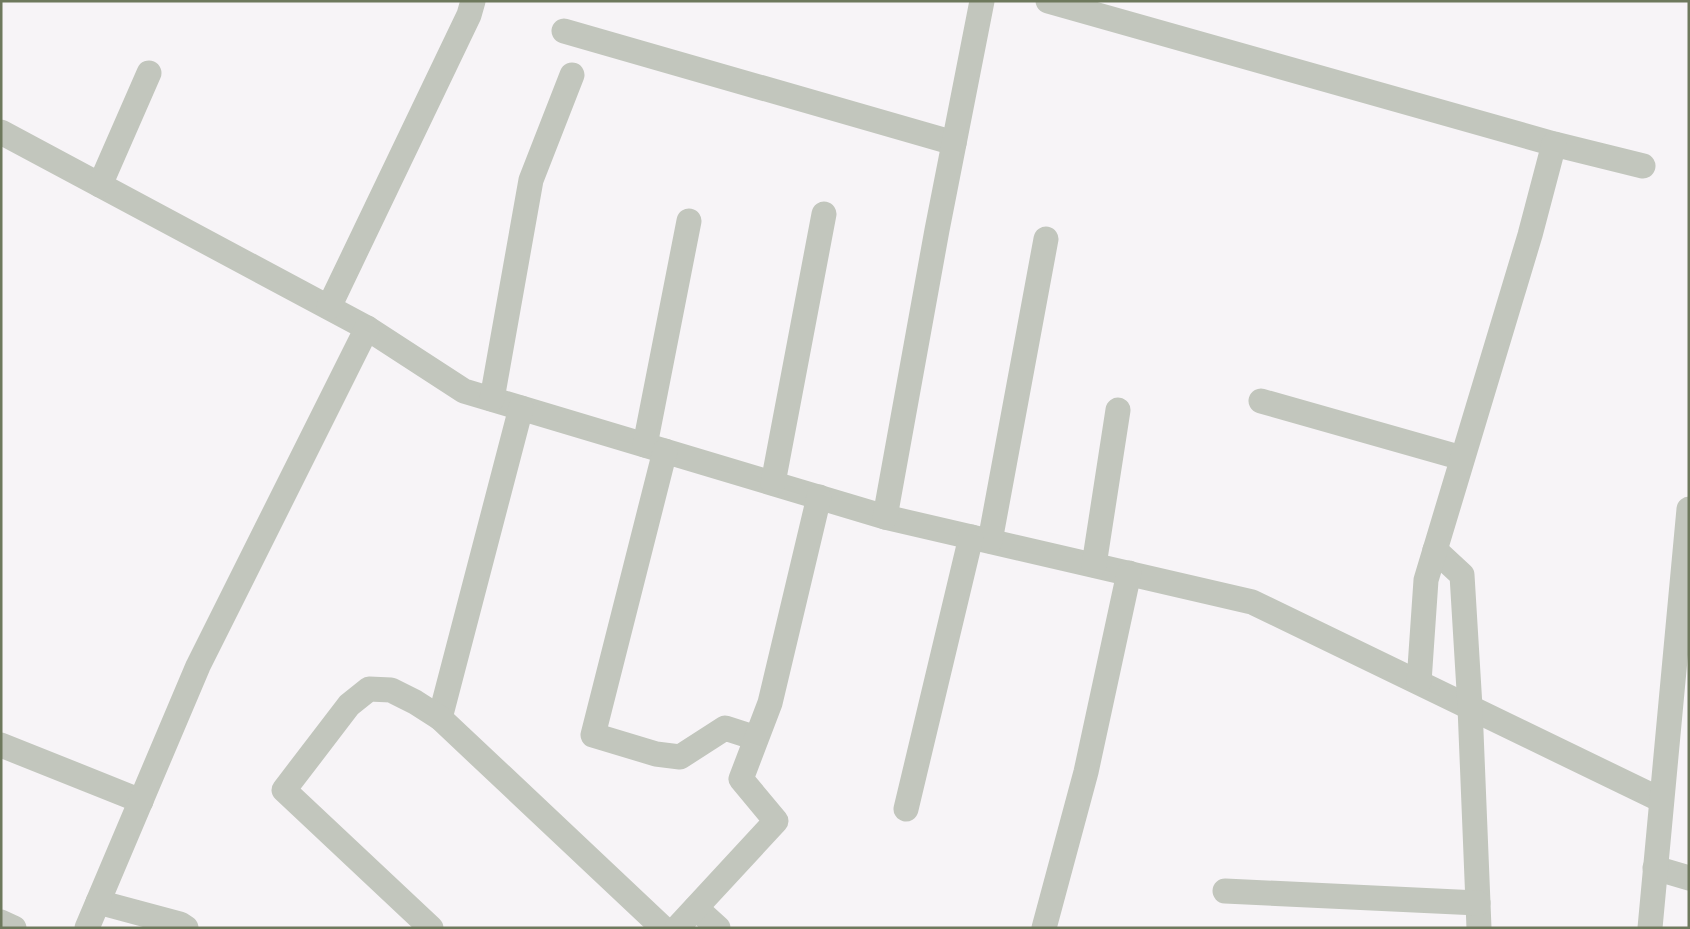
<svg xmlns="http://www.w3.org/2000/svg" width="1690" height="929" font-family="'Alegreya Sans',sans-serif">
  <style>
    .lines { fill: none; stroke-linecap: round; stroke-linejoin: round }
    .street { stroke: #c2c6bd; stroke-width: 25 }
  </style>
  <rect width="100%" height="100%" fill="#f7f4f7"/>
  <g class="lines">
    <g class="street">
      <polyline points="1048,1 1554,144 1643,166"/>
      <polyline points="564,31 954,143"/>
      <polyline points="1,132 367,328 464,391 885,517 1252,602 1661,800"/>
      <polyline points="100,185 149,73"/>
      <polyline points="329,307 469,15 473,1"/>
      <polyline points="492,399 531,180 572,75"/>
      <polyline points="1261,401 1462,458"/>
      <polyline points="645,445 689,221"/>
      <polyline points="665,451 593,735 656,754 680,757 725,728 756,738"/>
      <polyline points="773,483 824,214"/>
      <polyline points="885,517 937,230 982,1"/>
      <polyline points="990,541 1046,239"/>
      <polyline points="1435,550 1462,575 1470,707 1479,928"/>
      <polyline points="1094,565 1118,410"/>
      <polyline points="1419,682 1426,580 1530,235 1554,144"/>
      <polyline points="440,718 521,408"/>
      <polyline points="1,745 141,801"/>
      <polyline points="906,809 971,537"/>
      <polyline points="1655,868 1689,878"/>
      <polyline points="1225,891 1478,903"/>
      <polyline points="98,902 180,924 186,928"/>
      <polyline points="696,908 718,928"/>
      <polyline points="1,922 14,928"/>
      <polyline points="87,928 198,666 367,328"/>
      <polyline points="431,928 284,790 349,705 369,689 391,690 415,702 440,718 663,928"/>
      <polyline points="677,928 776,821 741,779 770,703 819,497"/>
      <polyline points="1044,928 1086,772 1129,573"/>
      <polyline points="1650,928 1689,509"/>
    </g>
  </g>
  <rect width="1690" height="929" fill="none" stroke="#6e795d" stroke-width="5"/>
</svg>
